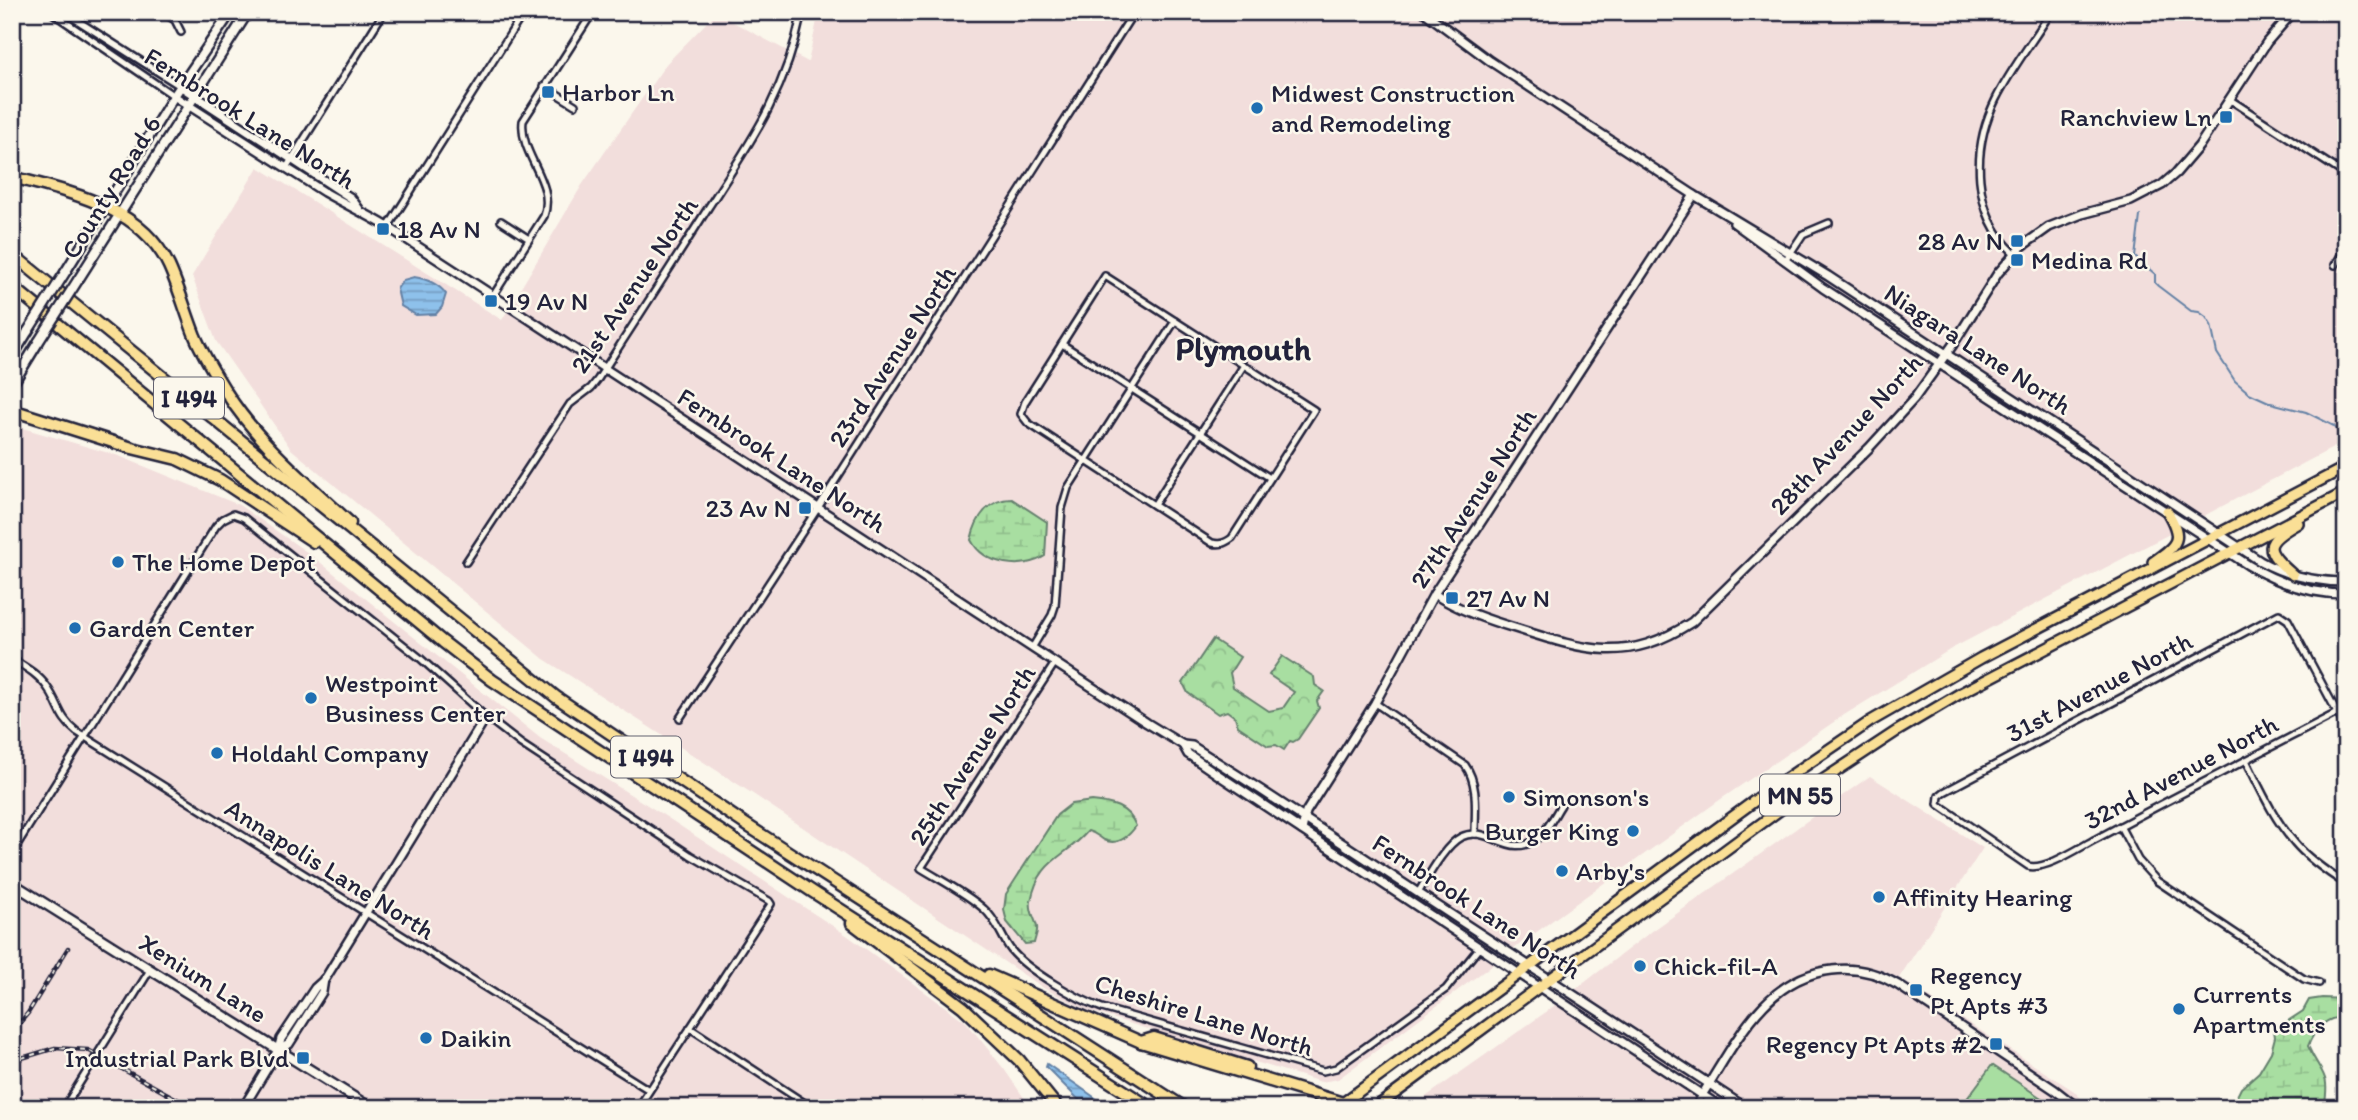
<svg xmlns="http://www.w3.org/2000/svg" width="2358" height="1120" font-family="Itim,sans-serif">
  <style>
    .built { fill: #f2dedc }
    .grass { fill: #a8dea1; stroke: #65806e; stroke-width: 2 }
    .wetland { fill: url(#wetland-marsh); stroke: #65806e; stroke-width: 2 }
    .park { fill: url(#park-crowns); stroke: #65806e; stroke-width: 2 }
    .water { fill: url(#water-rules); stroke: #6381a5; stroke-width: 2 }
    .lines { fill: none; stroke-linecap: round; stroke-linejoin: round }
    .stream { stroke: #6381a5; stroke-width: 2 }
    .minor-casing { stroke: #22223b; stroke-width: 10 }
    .tertiary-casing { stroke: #22223b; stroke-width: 12 }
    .secondary-casing { stroke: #22223b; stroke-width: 13 }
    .primary-casing { stroke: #22223b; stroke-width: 14 }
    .motorway-casing { stroke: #22223b; stroke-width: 15 }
    .minor { stroke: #fbf7ec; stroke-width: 5 }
    .tertiary { stroke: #fbf7ec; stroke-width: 7 }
    .secondary { stroke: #fbf7ec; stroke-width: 8 }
    .primary { stroke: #fadf96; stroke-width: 9 }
    .motorway { stroke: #fadf96; stroke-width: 10 }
    .rail-casing { stroke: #22223b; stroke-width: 4.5 }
    .rail { stroke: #fbf7ec; stroke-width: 2; stroke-dasharray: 5; stroke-linecap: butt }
    .secondary-bridge-casing { stroke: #22223b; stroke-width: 13; stroke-linecap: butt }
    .secondary-bridge { stroke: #fbf7ec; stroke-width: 8 }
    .poi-dot { fill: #1f6fb2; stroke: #fbf7ec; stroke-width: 2.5 }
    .labels { text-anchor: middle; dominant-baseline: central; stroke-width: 5; stroke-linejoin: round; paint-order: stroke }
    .shield { fill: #fbf7ec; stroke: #636270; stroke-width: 2 }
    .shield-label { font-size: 24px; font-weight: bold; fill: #22223b }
    .poi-label { font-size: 26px; fill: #22223b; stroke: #fbf7ec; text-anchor: start }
    .street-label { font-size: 26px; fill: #22223b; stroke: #fbf7ec }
    .district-label { font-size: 33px; font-weight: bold; fill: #22223b; stroke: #fbf7ec }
  </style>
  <defs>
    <pattern id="wetland-marsh" width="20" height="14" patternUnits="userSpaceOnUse" patternTransform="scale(1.75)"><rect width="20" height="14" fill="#a8dea1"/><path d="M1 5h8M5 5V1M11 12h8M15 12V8" fill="none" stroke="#90be8c"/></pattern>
    <pattern id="park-crowns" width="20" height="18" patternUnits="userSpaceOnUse" patternTransform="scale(1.75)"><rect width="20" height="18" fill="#a8dea1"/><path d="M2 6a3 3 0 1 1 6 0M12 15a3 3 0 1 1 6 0" fill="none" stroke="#90be8c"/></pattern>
    <pattern id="water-rules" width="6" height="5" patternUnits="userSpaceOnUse" patternTransform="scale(1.75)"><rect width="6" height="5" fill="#8ec1eb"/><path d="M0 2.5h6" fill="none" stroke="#749cc0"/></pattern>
  </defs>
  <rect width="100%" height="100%" fill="#fbf7ec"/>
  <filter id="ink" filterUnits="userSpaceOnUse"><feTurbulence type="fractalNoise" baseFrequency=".0143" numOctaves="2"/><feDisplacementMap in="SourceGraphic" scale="14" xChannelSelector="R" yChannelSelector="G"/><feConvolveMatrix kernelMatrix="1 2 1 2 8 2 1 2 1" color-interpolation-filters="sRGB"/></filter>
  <g filter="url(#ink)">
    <g class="built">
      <polygon points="819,12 2043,12 2059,22 2066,12 2346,12 2346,441 1951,649 1844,715 1721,799 1557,917 1338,1079 1321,1082 1089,1011 1045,989 750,792 544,659 291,449 216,341 192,276 258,167 502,320 582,185 666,64 716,13 808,62"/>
      <polygon points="12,425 119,456 239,505 311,555 540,738 668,818 848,936 966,1022 1004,1069 1031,1108 12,1108"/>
      <polygon points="1870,776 1983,848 1899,978 2074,1091 2090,1108 1410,1108 1546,1012 1644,937"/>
    </g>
    <polygon class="grass" points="1992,1065 2056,1108 1960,1108"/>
    <g class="wetland">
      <path d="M1012,499L1047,522L1045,556C1023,571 984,565 971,540C976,518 988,499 1012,499Z"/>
      <path d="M1092,801C1111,803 1128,806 1136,826C1129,836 1118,846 1104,840C1098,836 1096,833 1088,831C1064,859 1039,859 1031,901C1029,911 1035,918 1037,927C1038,932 1035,938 1034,943L1025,944L1007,922L1004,910L1006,894L1057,815L1071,804Z"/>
      <path d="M2322,998L2346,999V1017C2326,1016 2315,1028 2308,1046C2321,1076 2331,1071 2324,1108H2231L2241,1088L2259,1072L2271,1052L2275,1037L2274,1030L2303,1011L2309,1000Z"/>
    </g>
    <polygon class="park" points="1213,639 1240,657 1230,673 1233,687 1269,711 1283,708 1294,692 1269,675 1282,656 1314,677 1315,685 1324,691 1317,701 1319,708 1298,739 1293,742 1290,741 1284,750 1276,745 1268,746 1238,726 1235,717 1227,711 1218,714 1188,693 1183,683"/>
    <g class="water">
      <path d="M414,277C427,279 438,283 446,294L442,307L436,314L416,315L401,306L397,289L403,280Z"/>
      <polygon points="1047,1064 1104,1104 1109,1108 1087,1108 1046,1067"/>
    </g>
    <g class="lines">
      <polyline class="stream" points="2140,216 2135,257 2155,274 2155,283 2158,286 2191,311 2199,312 2206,317 2211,325 2217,353 2235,381 2249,393 2271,403 2306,412 2334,426 2346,441"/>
      <defs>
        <g id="minor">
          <polyline points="51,12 174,96"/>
          <polyline points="64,12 180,86"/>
          <polyline points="162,12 175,20 181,32"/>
          <polyline points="544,86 575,105"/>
          <polyline points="2229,99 2346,175"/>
          <polyline points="286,168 384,12"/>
          <polyline points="501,221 529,239"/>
          <polyline points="388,227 524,12"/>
          <path d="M2014,253C1972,213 1971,149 1996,99C2011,69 2033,41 2051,12"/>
          <polyline points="1785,261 1803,234 1829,223"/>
          <polyline points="2335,265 2346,248"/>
          <path d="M1105,276L1314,410L1232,538C1225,543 1221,545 1212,543L1028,423L1021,414L1025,402Z"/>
          <path d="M493,296L544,216C556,182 519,155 523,121L593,12"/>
          <polyline points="1062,344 1270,478"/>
          <polyline points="1154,505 1244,365"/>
          <path d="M466,562L570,404L591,388L598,379C635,322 672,265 708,208C752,140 785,94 802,12"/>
          <polyline points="1032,648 1052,615 1055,606 1062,508 1068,488 1175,321"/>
          <path d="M12,659C25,667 38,674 47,687C60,705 58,717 77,732L649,1090"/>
          <path d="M1055,663L921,868C942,881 966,893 984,909C997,920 1001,937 1011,950C1028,971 1077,999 1102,1008L1323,1071L1336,1068L1446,989L1479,948"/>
          <path d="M1375,703L1465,765C1479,784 1475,811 1475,834"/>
          <path d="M2346,708L2337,713C2256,755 2176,796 2096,839C2080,847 2045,871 2028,866L1938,804L1939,796L1944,792L2279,614L2288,620L2346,729"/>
          <polyline points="680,718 818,508 1134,12"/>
          <path d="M2246,760C2260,788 2273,818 2294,842C2308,859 2327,872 2346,884"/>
          <polyline points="2120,826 2138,860 2157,881 2304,979 2319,983"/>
          <polyline points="12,853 216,526 223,519 233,514 244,518 420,658 486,717 521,744 690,855 769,901 771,904 638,1108"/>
          <path d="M1418,893C1428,877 1445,845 1461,837C1489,823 1510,862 1539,837C1548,829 1554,816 1561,805"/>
          <polyline points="690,1028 812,1108"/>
          <polyline points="64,1108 150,970"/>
          <polyline points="1694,1108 1702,1095"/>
        </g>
        <g id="tertiary">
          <path d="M1424,12L1490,61L1694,195L1828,276L2260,561C2287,576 2315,582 2346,582"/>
          <polyline points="180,86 351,198 359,209"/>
          <path d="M174,96L324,192C345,204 367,214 388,227L1147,723L1183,745L1192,746L1261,790L1746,1108"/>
          <path d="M1734,223L1823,288L2248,565C2278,583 2310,594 2346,594"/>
          <path d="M1434,594C1461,611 1488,620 1518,629C1587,651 1627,664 1692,622L1869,448L1914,399L1952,346L1998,273L2021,247L2049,227L2082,214L2131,201L2162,185L2176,173L2199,146L2267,42L2293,12"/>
          <polyline points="1183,745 1188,754 1223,778 1722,1108"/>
          <polyline points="1302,830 1306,812 1375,703 1434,594 1694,195"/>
          <polyline points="278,1050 289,1044 322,992 324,979"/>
          <path d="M1702,1095C1735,1044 1765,977 1832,970C1855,967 1878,973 1898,985L2055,1090L2078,1108"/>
          <polyline points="243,1108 278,1050 281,1039 315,988 325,979 486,717"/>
        </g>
        <g id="secondary">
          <polyline points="66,271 174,96 231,12"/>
          <polyline points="78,280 248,12"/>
          <polyline points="12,357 28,331"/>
          <polyline points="12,385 39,341"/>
          <polyline points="12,883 371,1108"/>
        </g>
        <g id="primary">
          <path d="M2153,562C2178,544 2184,540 2167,511"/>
          <path d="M2293,575C2263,549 2263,543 2298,523"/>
          <polyline points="1343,1103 1768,791 1871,721 1981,658 2346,467"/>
          <polyline points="1375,1108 1800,795 1897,731 1961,693 2346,492"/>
        </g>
        <g id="motorway">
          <path d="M12,177C69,192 141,206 169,266C179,288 186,313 195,336C203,355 215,374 226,392C257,442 307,483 350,523"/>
          <polyline points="12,254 556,697 745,824 1185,1108"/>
          <polyline points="12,286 443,642 492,680 813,892 1151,1108"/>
          <polyline points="12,410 132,448 177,459 220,480 314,542"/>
          <polyline points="852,923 963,1007 1019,1060 1058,1108"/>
          <polyline points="989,975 1141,1042 1343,1103 1347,1108"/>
          <polyline points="1141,1042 1154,1038 1247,1067"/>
        </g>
      </defs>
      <use href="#minor" class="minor-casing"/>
      <use href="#tertiary" class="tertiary-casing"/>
      <use href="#secondary" class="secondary-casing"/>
      <use href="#primary" class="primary-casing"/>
      <use href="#motorway" class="motorway-casing"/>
      <use href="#minor" class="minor"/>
      <use href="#tertiary" class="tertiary"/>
      <use href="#secondary" class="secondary"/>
      <use href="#primary" class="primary"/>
      <use href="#motorway" class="motorway"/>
      <defs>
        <g id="rail">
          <polyline points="12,1032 28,1013 68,948"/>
          <polyline points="12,1061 55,1048 88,1050 193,1108"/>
        </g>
      </defs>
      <use href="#rail" class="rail-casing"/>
      <use href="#rail" class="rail"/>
      <defs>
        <g id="secondary-bridge">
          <polyline points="28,331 66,271"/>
          <polyline points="39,341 78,280"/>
        </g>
      </defs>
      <use href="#secondary-bridge" class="secondary-bridge-casing"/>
      <use href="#secondary-bridge" class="secondary-bridge"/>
    </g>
  </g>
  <g class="poi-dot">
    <rect x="541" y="85" width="14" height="14" rx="3.5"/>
    <circle cx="1257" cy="108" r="7"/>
    <rect x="2219" y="110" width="14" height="14" rx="3.5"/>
    <rect x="376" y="222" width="14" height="14" rx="3.5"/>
    <rect x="2010" y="234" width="14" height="14" rx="3.5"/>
    <rect x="2010" y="253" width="14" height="14" rx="3.5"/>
    <rect x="484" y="294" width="14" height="14" rx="3.5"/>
    <rect x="798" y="501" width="14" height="14" rx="3.5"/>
    <circle cx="118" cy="562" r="7"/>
    <rect x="1445" y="591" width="14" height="14" rx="3.5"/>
    <circle cx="75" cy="628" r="7"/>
    <circle cx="311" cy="698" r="7"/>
    <circle cx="217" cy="753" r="7"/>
    <circle cx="1509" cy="797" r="7"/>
    <circle cx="1633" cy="831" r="7"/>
    <circle cx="1562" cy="871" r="7"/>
    <circle cx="1879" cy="897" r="7"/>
    <circle cx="1640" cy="966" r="7"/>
    <rect x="1909" y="983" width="14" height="14" rx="3.5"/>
    <circle cx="2179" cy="1009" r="7"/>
    <circle cx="426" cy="1038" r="7"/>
    <rect x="1989" y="1037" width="14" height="14" rx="3.5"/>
    <rect x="296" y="1051" width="14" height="14" rx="3.5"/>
  </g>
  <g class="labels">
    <g class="shield">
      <rect x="154" y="377.5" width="70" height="41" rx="5"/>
      <rect x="611" y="736.5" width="70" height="41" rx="5"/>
      <rect x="1760" y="774.5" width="80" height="41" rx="5"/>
    </g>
    <g class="shield-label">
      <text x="189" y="398">I 494</text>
      <text x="646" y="757">I 494</text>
      <text x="1800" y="795">MN 55</text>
    </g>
    <g class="poi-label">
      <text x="562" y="92">Harbor Ln</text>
      <text x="1271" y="93">Midwest Construction<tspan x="1271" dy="30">and Remodeling</tspan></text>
      <text x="2212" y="117" text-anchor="end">Ranchview Ln</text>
      <text x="397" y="229">18 Av N</text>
      <text x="2003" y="241" text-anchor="end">28 Av N</text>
      <text x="2031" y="260">Medina Rd</text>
      <text x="505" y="301">19 Av N</text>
      <text x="791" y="508" text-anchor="end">23 Av N</text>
      <text x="132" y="562">The Home Depot</text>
      <text x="1466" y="598">27 Av N</text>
      <text x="89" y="628">Garden Center</text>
      <text x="325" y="683">Westpoint<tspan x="325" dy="30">Business Center</tspan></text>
      <text x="231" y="753">Holdahl Company</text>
      <text x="1523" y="797">Simonson's</text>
      <text x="1619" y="831" text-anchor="end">Burger King</text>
      <text x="1576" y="871">Arby's</text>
      <text x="1893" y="897">Affinity Hearing</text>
      <text x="1654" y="966">Chick-fil-A</text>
      <text x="1930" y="975">Regency<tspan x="1930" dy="30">Pt Apts #3</tspan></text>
      <text x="2193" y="994">Currents<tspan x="2193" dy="30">Apartments</tspan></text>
      <text x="440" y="1038">Daikin</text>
      <text x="1982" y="1044" text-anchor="end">Regency Pt Apts #2</text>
      <text x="289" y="1058" text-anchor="end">Industrial Park Blvd</text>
    </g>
    <g class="street-label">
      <text transform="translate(250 118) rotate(32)">Fernbrook Lane North</text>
      <text transform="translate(111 187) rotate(-58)">County Road 6</text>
      <text transform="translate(634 285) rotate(-56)">21st Avenue North</text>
      <text transform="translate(1978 349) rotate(33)">Niagara Lane North</text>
      <text transform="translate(892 356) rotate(-57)">23rd Avenue North</text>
      <text transform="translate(1846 434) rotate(-47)">28th Avenue North</text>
      <text transform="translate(782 460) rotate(33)">Fernbrook Lane North</text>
      <text transform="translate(1473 498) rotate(-57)">27th Avenue North</text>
      <text transform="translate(2099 687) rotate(-28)">31st Avenue North</text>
      <text transform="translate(972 755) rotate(-57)">25th Avenue North</text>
      <text transform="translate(2181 772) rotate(-28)">32nd Avenue North</text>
      <text transform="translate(330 869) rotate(32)">Annapolis Lane North</text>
      <text transform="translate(1477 906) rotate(33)">Fernbrook Lane North</text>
      <text transform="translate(203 978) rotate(32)">Xenium Lane</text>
      <text transform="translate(1204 1015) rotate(17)">Cheshire Lane North</text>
    </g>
    <g class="district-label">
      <text x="1243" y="348">Plymouth</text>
    </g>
  </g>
  <rect width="2358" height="1120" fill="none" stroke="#fbf7ec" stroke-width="42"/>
  <rect x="21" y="21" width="2316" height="1078" fill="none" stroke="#22223b" stroke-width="2.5" filter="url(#ink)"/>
</svg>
